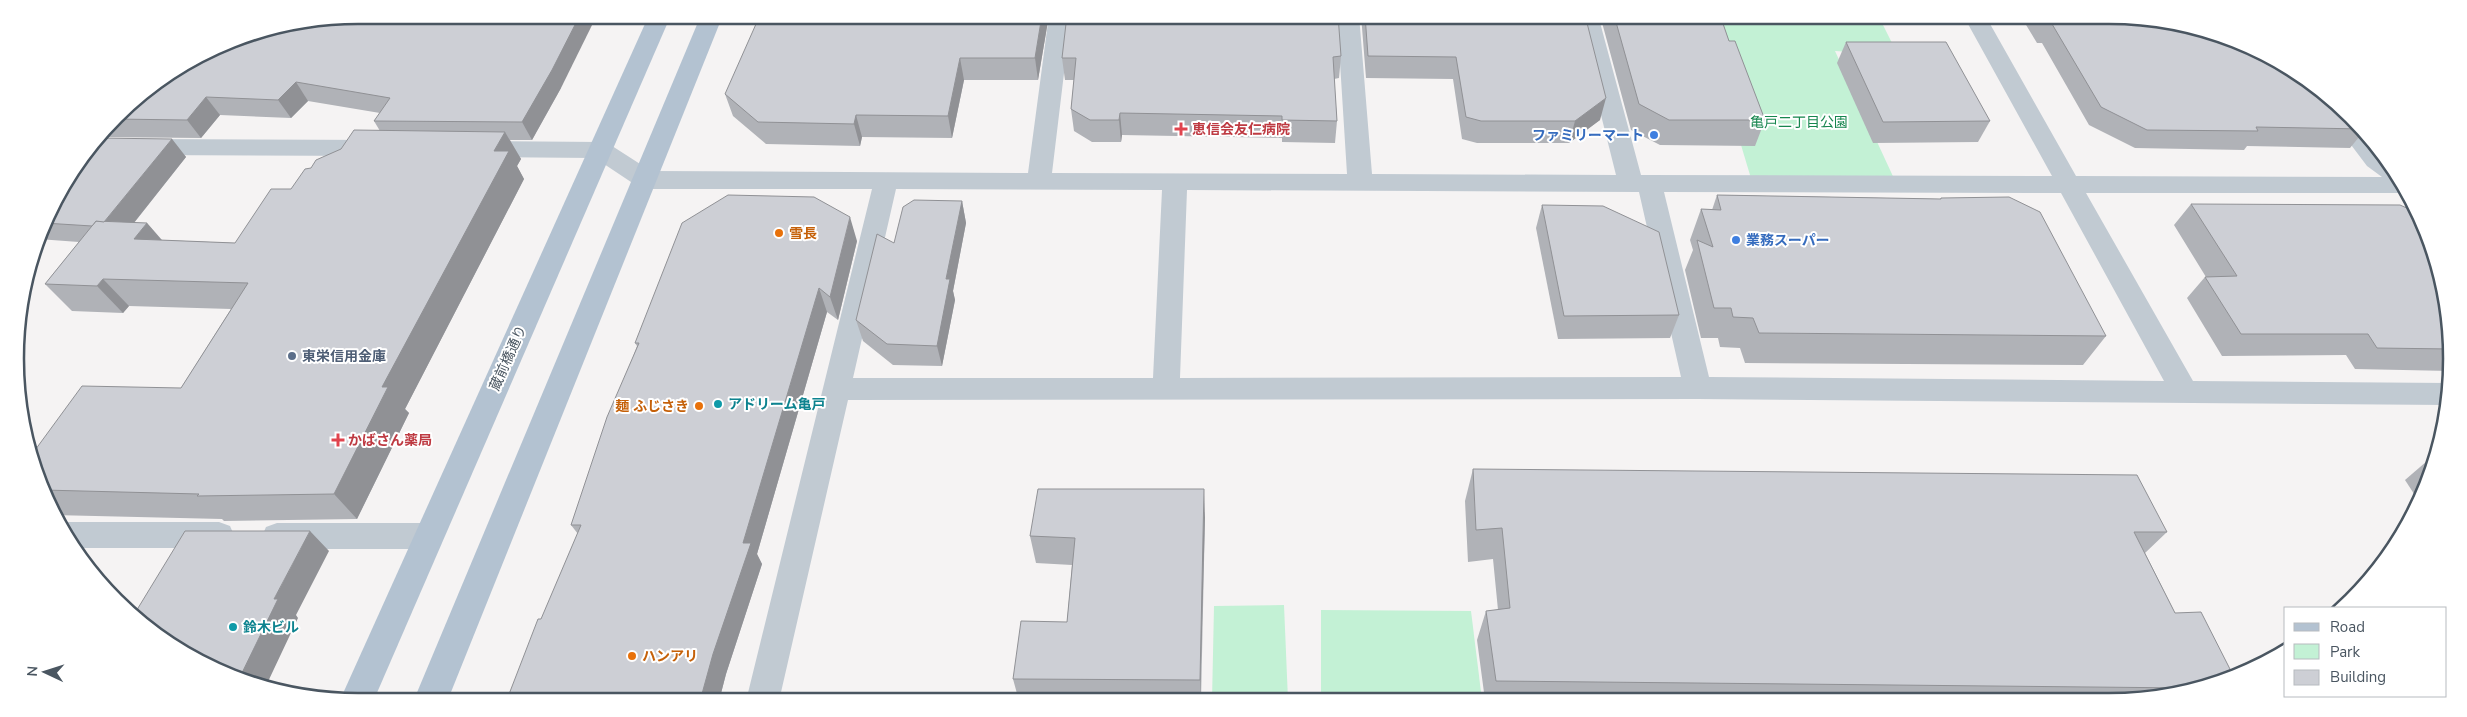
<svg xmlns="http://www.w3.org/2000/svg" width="2467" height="717" font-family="'Nunito Sans','Noto Sans JP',sans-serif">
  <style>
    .green { fill: #c3f1d5 }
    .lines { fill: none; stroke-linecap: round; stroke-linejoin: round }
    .minor { fill: #c1cad2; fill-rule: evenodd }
    .major { fill: #b3c2d1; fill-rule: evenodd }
    .wall { fill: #b0b2b7 }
    .shaded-wall { fill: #909195 }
    .building { fill: #cdcfd5; stroke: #909195 }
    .health-dot { fill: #e0444e; stroke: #fff; stroke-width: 2 }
    .shop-dot { fill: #3f7fe0; stroke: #fff; stroke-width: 2 }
    .food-dot { fill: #e8710a; stroke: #fff; stroke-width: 2 }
    .service-dot { fill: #5c6f8a; stroke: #fff; stroke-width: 2 }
    .culture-dot { fill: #0f9aa8; stroke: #fff; stroke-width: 2 }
    .labels { text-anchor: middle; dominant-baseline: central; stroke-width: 4; stroke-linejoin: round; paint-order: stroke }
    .park-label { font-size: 14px; fill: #17864f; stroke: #fff }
    .health-label { font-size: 14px; font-weight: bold; fill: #be3a42; stroke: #fff; text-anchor: start }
    .shop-label { font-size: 14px; font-weight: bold; fill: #366cbe; stroke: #fff; text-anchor: end }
    .food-label { font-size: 14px; font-weight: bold; fill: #c56008; stroke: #fff; text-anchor: start }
    .service-label { font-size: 14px; font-weight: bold; fill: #4e5e75; stroke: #fff; text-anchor: start }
    .street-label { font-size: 14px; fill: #4a5661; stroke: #fff }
    .culture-label { font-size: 14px; font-weight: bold; fill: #0d838f; stroke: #fff; text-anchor: start }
    .rim { fill: none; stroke: #4a5661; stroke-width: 2.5 }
  </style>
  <rect width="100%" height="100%" fill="#f5f3f3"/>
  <g class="green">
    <polygon points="1702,15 1878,15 1898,55 1835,51 1897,185 1753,185"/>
    <polygon points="1284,605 1288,700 1212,701 1214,606"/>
    <polygon points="1321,610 1471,611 1482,700 1321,700"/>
  </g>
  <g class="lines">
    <g class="minor">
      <path d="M1049,15H1071L1052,173L1347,174L1337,15H1359L1372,174L1616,175L1576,15H1598L1641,175L2052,176L1963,15H1985L2076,176L2382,177L2367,166L2327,113L2323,108L2327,103L2333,101C2364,126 2389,158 2408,193H2086L2193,381L2449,383L2447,405L1698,399L848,400L779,701H746L872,189H646L637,186L595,158L477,157L468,155L465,149L468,143L477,141L600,142L609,144L651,171L1028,173ZM896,189L1162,190L1153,378H853ZM1187,190L1639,192L1681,377L1180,378ZM1664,192L2061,193L2164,381L1709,377Z"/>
      <polygon points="142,139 379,140 387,142 391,148 387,154 379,156 142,155 134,153 130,147 134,141"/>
      <polygon points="66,522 219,522 230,526 234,535 230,544 219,548 74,548 59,524"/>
      <polygon points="277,523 429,523 440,527 444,536 440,545 429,549 277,549 266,545 262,536 266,527"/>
    </g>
    <g class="major">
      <polygon points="649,15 671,15 373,702 340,700"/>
      <polygon points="701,15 723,15 447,702 413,702"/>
    </g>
  </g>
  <g class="wall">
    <polygon points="1049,15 1038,80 964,80 952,138 862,137 860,146 766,144 733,116 725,94"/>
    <polygon points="1361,15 1585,15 1600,120 1569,143 1477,143 1462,139 1453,79 1366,78"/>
    <polygon points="1600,15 1720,15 1729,41 1765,120 1755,146 1660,145 1631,130"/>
    <polygon points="2020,15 2108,15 2351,115 2364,131 2350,148 2247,146 2244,150 2135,148 2089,125 2042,43 2037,43"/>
    <polygon points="227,41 561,88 532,140 510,140 521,159 517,166 524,179 405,409 409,413 357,519 224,521 222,519 53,515 51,511 30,457 181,388 231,309 129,306 123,313 72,311 45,284 79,242 38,239 50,207 172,139 186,157 134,223 147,223 162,240 235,243 291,189 311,168 380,131 374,121 380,113 308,101 291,118 220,115 201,138 97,137 114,119"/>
    <polygon points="1846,42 1990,121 1978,142 1873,143 1837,63"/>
    <polygon points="1341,56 1339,78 1334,79 1337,121 1335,143 1282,142 1282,138 1122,135 1121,142 1092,142 1074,131 1071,109 1074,80 1065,80 1062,58"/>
    <polygon points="1717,195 1940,199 1941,198 2106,336 2083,365 1745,363 1740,348 1720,347 1718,338 1701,338 1685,270 1693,250 1690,240 1701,209 1712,210"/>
    <polygon points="962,201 966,223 953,291 955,300 942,366 893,365 863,341 856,320 894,243"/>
    <polygon points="2191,204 2445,291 2452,358 2451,371 2355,369 2346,355 2222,356 2187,298 2205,277 2206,277 2174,225"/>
    <polygon points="1542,205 1679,315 1670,338 1558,339 1536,228"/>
    <polygon points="857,241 838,320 827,312 757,554 762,564 726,674 719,701 506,702 578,534 571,525 637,346 635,343"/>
    <polygon points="2434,455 2418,500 2405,480"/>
    <polygon points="1473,469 2167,532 2145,553 2175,613 2233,675 2153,699 1485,700 1477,640 1486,611 1498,610 1493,559 1468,562 1465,501"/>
    <polygon points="1205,517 1201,701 1019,701 1013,679 1067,622 1072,565 1036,563 1030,536"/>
  </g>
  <g class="shaded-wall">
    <polygon points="580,15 597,15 561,88 532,140 522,122"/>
    <polygon points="1042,15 1049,15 1038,80 1035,58"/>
    <polygon points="960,58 964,80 952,138 948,116"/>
    <polygon points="296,82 308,101 291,118 278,100"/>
    <polygon points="206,97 220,115 201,138 187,120"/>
    <polygon points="1606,98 1600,120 1569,143 1575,121"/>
    <polygon points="1120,113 1122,135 1121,142 1119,120"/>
    <polygon points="856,115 862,137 860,146 854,124"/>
    <polygon points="505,132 521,159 517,166 524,179 405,409 409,413 357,519 334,494 382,387 494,151"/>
    <polygon points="172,139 186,157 117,244 101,226"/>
    <polygon points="962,201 966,223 953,291 955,300 942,366 937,346 946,279"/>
    <polygon points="850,217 857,241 838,320 830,297"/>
    <polygon points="147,223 171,251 134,239"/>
    <polygon points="103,279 129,306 123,313 97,286"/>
    <polygon points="819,288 827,312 757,554 762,564 726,674 719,701 700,701 743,543"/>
    <polygon points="1204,489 1205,517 1200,701 1200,680"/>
    <polygon points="310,531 329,551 296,615 298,618 265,688 239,679 274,599"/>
  </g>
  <g class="building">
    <polygon points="358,15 580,15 552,70 522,122 374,121 390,98 296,82 278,100 206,97 187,120 114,119 132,100 227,41 292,22"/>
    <polygon points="760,15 1042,15 1035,58 960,58 948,116 856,115 854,124 758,122 725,94"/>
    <polygon points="1067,15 1338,15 1341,56 1333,57 1337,121 1282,120 1282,116 1120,113 1119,120 1090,120 1071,109 1076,58 1062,58"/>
    <polygon points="1365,15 1585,15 1606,98 1575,121 1481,121 1466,117 1456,57 1368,56"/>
    <polygon points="1614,15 1720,15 1729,41 1735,41 1765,120 1669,120 1639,104"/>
    <polygon points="2042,15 2108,15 2175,22 2240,41 2299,73 2351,115 2363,129 2256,127 2258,131 2147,130 2101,107 2052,24 2047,24"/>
    <polygon points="1846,42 1946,42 1990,121 1883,122"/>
    <polygon points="354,130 505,132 494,151 509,151 382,387 388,387 334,494 197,496 199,494 43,490 30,457 82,386 181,388 248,283 103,279 97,286 45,284 96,221 147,223 134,239 235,243 271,189 291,189 305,169 311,168 316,160 341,149"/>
    <polygon points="97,138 172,139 104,222 96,221 92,226 44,223 50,207 86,150"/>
    <polygon points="728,195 814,197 850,217 830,297 819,288 743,543 751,543 713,654 700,701 506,702 538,619 541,619 581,525 571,525 607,417 639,343 635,343 682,223"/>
    <polygon points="1717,195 1941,199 1941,198 2009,197 2040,212 2106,336 1759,333 1753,318 1733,317 1731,308 1714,308 1697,240 1713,247 1701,209 1721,210"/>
    <polygon points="914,200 962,201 946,279 950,279 937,346 887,344 856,320 877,234 894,243 903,207"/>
    <polygon points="2191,204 2400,205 2418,213 2426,227 2445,291 2451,349 2377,348 2368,334 2241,334 2205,277 2237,276"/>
    <polygon points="1542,205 1603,206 1659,232 1679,315 1564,316"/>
    <polygon points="1473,469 2137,475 2167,532 2134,532 2175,613 2201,612 2233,675 2189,688 1496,681 1486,611 1510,608 1502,528 1476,530"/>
    <polygon points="1038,489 1204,489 1200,680 1013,679 1021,621 1067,622 1075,538 1030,536"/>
    <polygon points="185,531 310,531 274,599 278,599 239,679 227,676 168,644 135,613"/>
  </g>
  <g class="health-dot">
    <path d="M1178.5 121.5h5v5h5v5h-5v5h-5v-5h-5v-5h5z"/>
    <path d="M335.5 432.5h5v5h5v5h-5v5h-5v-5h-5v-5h5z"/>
  </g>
  <g class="shop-dot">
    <circle cx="1654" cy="135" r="5"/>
    <circle cx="1736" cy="240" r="5"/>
  </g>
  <g class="food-dot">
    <circle cx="779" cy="233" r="5"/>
    <circle cx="699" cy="406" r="5"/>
    <circle cx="632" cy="656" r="5"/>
  </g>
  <circle class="service-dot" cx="292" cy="356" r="5"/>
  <g class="culture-dot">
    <circle cx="718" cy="404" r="5"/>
    <circle cx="233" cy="627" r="5"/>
  </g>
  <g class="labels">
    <g class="park-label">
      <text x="1799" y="122">亀戸二丁目公園</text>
    </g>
    <g class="health-label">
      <text x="1192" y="129">恵信会友仁病院</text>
      <text x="348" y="440">かばさん薬局</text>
    </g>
    <g class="shop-label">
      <text x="1644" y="135">ファミリーマート</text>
      <text x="1746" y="240" text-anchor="start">業務スーパー</text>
    </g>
    <g class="food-label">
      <text x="789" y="233">雪長</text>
      <text x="689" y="406" text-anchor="end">麺 ふじさき</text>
      <text x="642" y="656">ハンアリ</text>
    </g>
    <g class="service-label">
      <text x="302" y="356">東栄信用金庫</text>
    </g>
    <g class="street-label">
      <text transform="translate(508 358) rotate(-66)">蔵前橋通り</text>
    </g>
    <g class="culture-label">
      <text x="728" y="404">アドリーム亀戸</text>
      <text x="243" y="627">鈴木ビル</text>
    </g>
  </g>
  <path d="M0 0H2467V717H0ZM358 24H2109A334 334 0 0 1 2443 358V359A334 334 0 0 1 2109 693H358A334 334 0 0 1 24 359V358A334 334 0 0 1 358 24Z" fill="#fff" fill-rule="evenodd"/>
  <path class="rim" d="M358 24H2109A334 334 0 0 1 2443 358V359A334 334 0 0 1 2109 693H358A334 334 0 0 1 24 359V358A334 334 0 0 1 358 24Z"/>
  <rect x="2284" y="607" width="162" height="90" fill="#ffffff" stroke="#b7bbc0"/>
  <rect x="2294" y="623" width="25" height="8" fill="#b3c2d1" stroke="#b7bbc0"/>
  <text x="2330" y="632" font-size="15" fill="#4a5661">Road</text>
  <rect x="2294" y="644" width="25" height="15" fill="#c3f1d5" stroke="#b7bbc0"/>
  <text x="2330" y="657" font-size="15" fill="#4a5661">Park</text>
  <rect x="2294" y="670" width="25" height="15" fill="#cdcfd5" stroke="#b7bbc0"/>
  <text x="2330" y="682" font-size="15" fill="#4a5661">Building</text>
  <g transform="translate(45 672) rotate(274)" stroke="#ffffff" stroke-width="4" paint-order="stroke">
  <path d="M0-4L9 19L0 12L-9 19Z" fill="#4a5661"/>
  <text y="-8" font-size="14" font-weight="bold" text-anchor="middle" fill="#4a5661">N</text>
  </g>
</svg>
